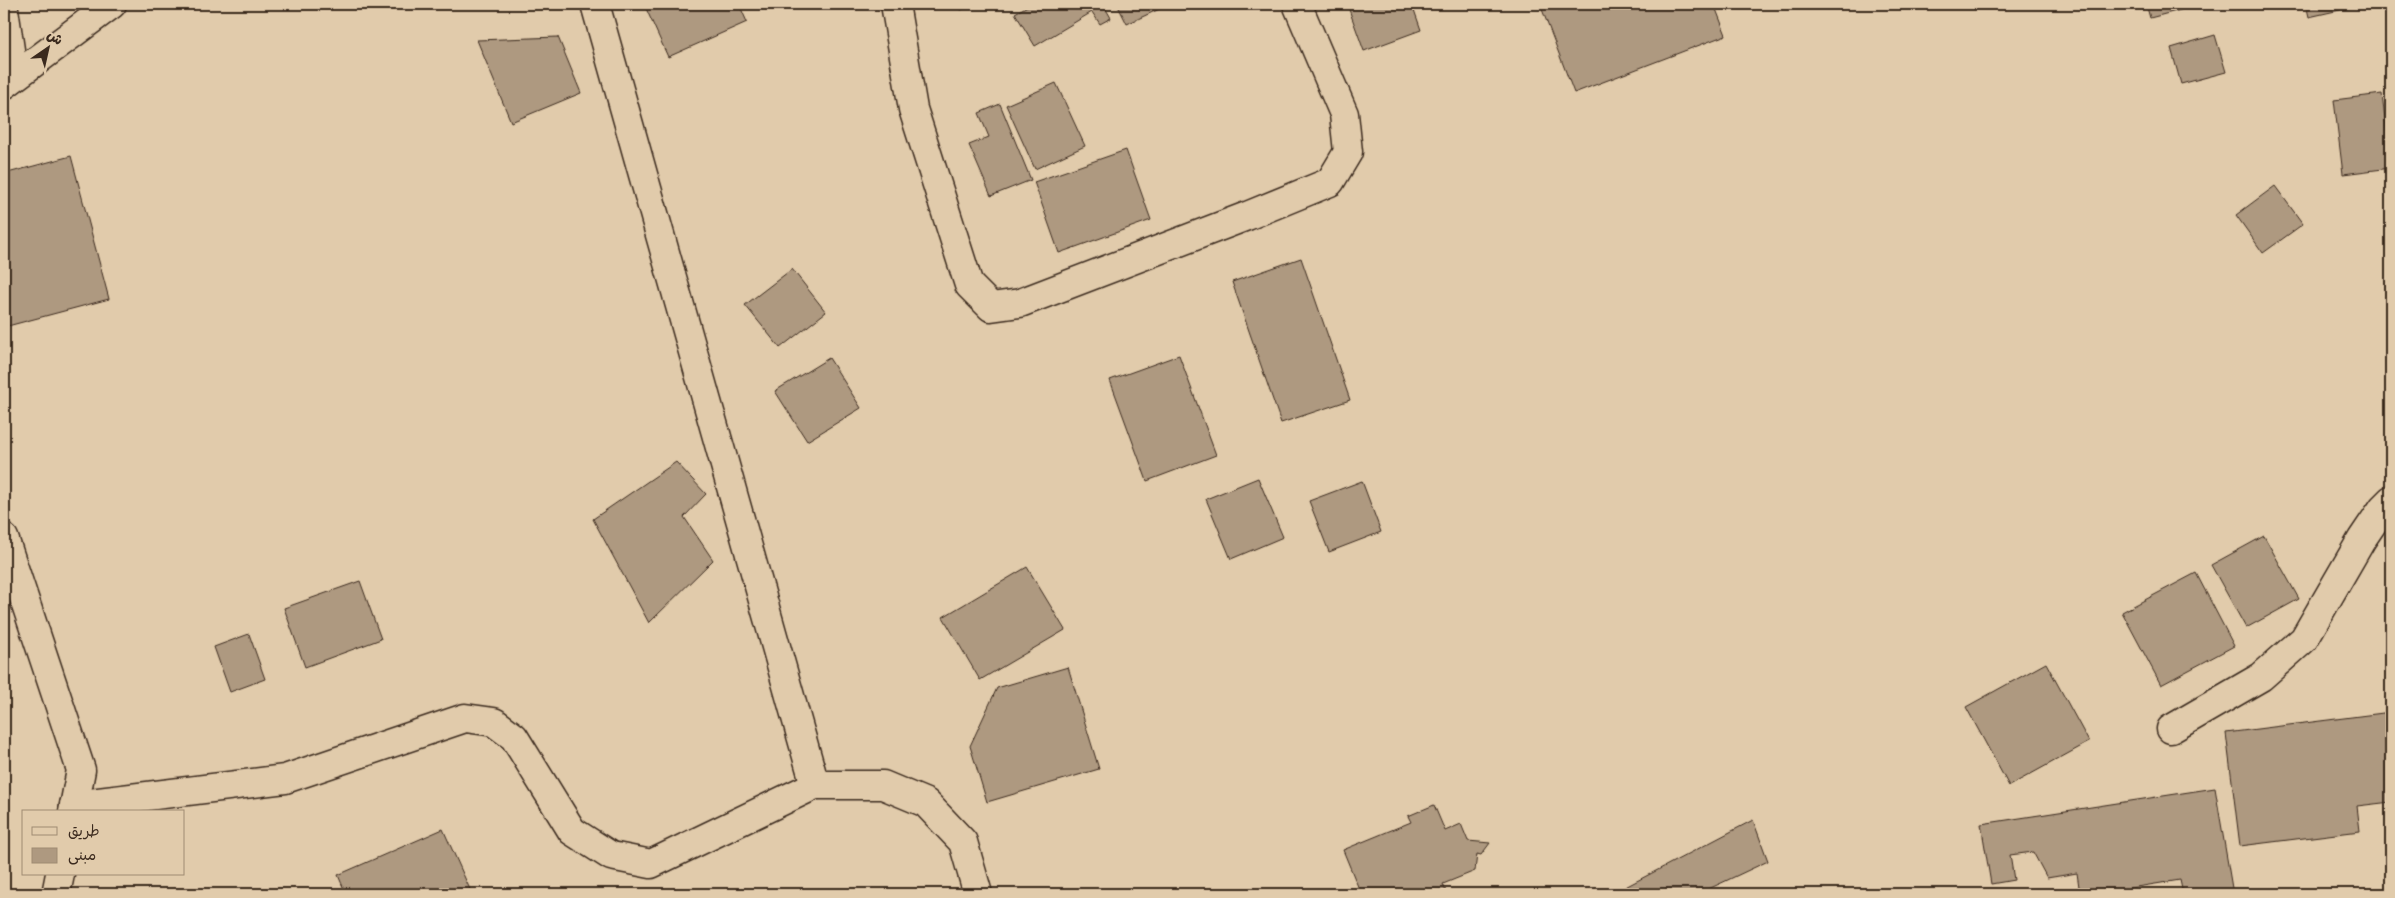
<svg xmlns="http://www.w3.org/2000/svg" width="2395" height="898" font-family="Sriracha,'Playpen Sans Arabic',sans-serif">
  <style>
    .building { fill: #ae9980; stroke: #3b2a1e }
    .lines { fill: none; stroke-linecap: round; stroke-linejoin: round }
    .minor-casing { stroke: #3b2a1e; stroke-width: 31 }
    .minor { stroke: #e1cbab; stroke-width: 28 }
  </style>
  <rect width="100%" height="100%" fill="#e1cbab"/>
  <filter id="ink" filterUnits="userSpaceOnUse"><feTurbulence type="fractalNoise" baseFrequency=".02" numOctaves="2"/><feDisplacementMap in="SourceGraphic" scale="10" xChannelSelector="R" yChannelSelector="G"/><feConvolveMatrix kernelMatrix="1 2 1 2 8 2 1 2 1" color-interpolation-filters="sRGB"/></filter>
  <g filter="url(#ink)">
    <g class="building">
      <polygon points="644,4 739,4 747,22 668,57"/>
      <polygon points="958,4 973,4 961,10"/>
      <polygon points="1031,4 1103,4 1111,18 1100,24 1092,12 1035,46 1015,13"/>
      <polygon points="1117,4 1170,4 1127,24"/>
      <polygon points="1347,4 1412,4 1421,30 1364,51"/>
      <polygon points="1540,4 1714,4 1726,35 1574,93"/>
      <polygon points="2146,4 2203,4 2150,18"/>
      <polygon points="2306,4 2362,4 2362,5 2309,17"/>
      <polygon points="2215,35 2226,72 2181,84 2171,48"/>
      <polygon points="558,37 581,93 511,122 477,40"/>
      <polygon points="1056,83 1085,146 1035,169 1006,105"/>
      <polygon points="2382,94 2391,168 2343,174 2334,100"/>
      <polygon points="1000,104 1031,180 991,196 969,145 989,137 979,113"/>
      <polygon points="1126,150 1151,220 1059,253 1034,182"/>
      <polygon points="71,156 109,299 4,327 4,174"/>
      <polygon points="2275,186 2303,224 2263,253 2236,215"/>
      <polygon points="1301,258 1350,400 1281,423 1232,282"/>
      <polygon points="792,269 826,312 780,348 745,305"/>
      <polygon points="1179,355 1216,455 1147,481 1110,380"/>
      <polygon points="829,358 861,408 807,441 775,391"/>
      <polygon points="676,462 706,494 684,517 713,560 649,623 593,519"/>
      <polygon points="1258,478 1283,537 1231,559 1206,499"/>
      <polygon points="1362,481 1381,532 1329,552 1309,501"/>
      <polygon points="2264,536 2299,599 2246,628 2211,565"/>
      <polygon points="1027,567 1065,630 980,680 943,617"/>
      <polygon points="2196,573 2234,646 2161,685 2122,612"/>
      <polygon points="360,581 381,639 305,667 284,608"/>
      <polygon points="249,634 265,679 230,692 214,647"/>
      <polygon points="2046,663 2089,742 2009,786 1966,707"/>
      <polygon points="1068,667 1099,769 987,802 970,746 997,688"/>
      <polygon points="2391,712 2391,802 2357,806 2360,831 2240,846 2226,733"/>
      <polygon points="2215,788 2233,894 2183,894 2180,880 2093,894 2080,894 2077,873 2047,878 2033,852 2010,855 2014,880 1991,884 1981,824"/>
      <polygon points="1434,805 1445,831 1461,824 1468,841 1490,843 1481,855 1477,854 1475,871 1443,884 1447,894 1361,894 1343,850 1411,822 1408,816"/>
      <polygon points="1753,820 1768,861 1698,894 1612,894"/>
      <polygon points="443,829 472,894 346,894 338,875"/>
    </g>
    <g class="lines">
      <defs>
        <g id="minor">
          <polyline points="595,4 815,785"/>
          <polyline points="895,4 913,109 969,285 991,307 1020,303 1247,216 1330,182 1348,152 1344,114 1297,4"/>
          <polyline points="4,9 14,77"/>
          <polyline points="4,85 112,4"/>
          <polyline points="4,538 81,770 73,812"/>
          <polyline points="2171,729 2261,677 2304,639 2362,539 2383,508 2391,500"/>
          <polyline points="74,805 285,779 465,718 494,722 514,737 572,831 611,856 651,864 815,785 883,785 926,803 963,842 978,894"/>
          <polyline points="56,894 60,874"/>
        </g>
      </defs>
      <use href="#minor" class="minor-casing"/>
      <use href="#minor" class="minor"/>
    </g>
  </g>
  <rect width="2395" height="898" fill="none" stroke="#e1cbab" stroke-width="20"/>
  <rect x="10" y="10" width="2375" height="878" fill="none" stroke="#3b2a1e" stroke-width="2" filter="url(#ink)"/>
  <rect x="22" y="810" width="162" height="65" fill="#e1cbab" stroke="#9f8b73"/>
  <rect x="32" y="827" width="25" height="8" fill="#e1cbab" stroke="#9f8b73"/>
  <text x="68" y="836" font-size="15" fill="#3b2a1e">طريق</text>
  <rect x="32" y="848" width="25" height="15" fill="#ae9980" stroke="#9f8b73"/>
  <text x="68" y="860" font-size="15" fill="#3b2a1e">مبنى</text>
  <g transform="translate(48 48) rotate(34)" stroke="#e1cbab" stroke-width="4" paint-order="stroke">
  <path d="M0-4L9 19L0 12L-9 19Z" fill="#3b2a1e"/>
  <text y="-8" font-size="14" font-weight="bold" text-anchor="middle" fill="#3b2a1e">ش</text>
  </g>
</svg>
